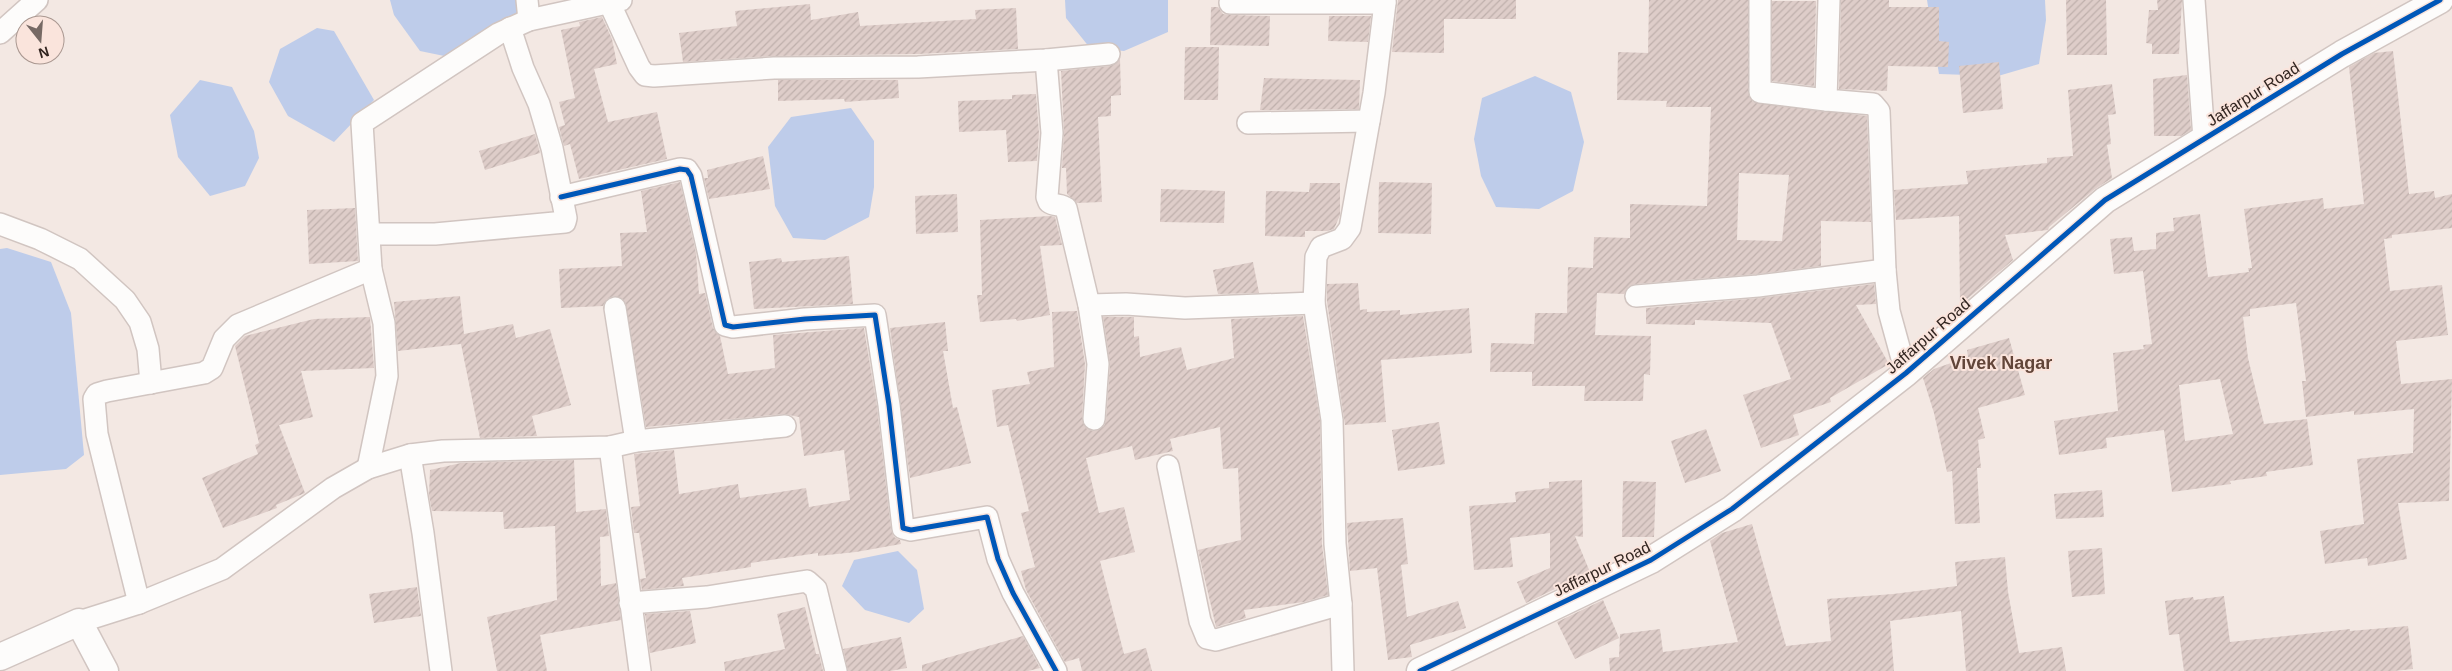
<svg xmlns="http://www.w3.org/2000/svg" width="2452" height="671" font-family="Helvetica,sans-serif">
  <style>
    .water { fill: #beccea }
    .building { fill: url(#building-hatch); fill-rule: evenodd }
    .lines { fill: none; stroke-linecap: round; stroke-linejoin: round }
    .minor-casing { stroke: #d1c5c1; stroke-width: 24 }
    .tertiary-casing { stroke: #d1c5c1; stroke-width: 29 }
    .minor { stroke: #fdfcfb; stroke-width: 21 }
    .tertiary { stroke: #fdfcfb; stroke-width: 26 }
    .cycleway-casing { stroke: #fae4dc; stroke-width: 8 }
    .cycleway { stroke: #0057b8; stroke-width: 5 }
    .labels { text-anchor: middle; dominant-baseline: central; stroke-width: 4; stroke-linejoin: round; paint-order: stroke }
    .street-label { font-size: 16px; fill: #322520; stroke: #fae4dc }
    .neighbourhood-label { font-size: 18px; font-weight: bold; fill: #624539; stroke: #fae4dc }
  </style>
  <defs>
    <pattern id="building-hatch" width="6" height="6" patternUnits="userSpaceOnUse" patternTransform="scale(1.25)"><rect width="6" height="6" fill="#decdc9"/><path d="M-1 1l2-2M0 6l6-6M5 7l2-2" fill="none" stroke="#bfb0ac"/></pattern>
  </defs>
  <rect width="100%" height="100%" fill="#f3e8e3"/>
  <g class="water">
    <polygon points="390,0 520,0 515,18 454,58 420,51 394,15"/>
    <polygon points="1065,0 1168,0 1168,32 1124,51 1090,48 1066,18"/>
    <polygon points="1927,0 2045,0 2046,20 2039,64 1998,76 1939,74"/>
    <polygon points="317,28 334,31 374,100 334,142 288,116 269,82 280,49"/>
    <polygon points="1535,76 1571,92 1584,142 1573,191 1539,209 1496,207 1481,176 1474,139 1482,98"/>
    <polygon points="200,80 232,87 254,131 259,158 245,186 210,196 178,157 170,115"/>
    <polygon points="851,108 874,141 874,187 869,217 825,240 793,238 775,206 768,147 791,117"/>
    <polygon points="7,248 51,262 71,313 84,455 66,469 0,475 0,249"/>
    <polygon points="898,551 917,570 924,609 909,623 865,610 842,586 854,560"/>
  </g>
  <g class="building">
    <polygon points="1398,0 1516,0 1516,19 1444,19 1444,53 1392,52"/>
    <path d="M1649,0H1748V92L1753,102L1867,116L1871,222L1821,221V266L1757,274L1635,284L1629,286L1624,294L1597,293L1595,335L1651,336L1650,375L1644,374L1643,401H1584L1585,386H1532V372H1490L1491,343L1534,344L1535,313H1567L1568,267L1593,268L1594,237L1630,238V204L1707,206L1711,107H1666L1667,101L1617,100L1618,52L1648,53ZM1739,173L1789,175L1782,241L1737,240Z"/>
    <polygon points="1841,0 1889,0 1889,7 1939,7 1939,41 1949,42 1948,67 1888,66 1887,91 1839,89"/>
    <polygon points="2066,0 2106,0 2107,55 2067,55"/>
    <polygon points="2157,0 2182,0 2179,54 2152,54 2152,44 2146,43 2149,10 2158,10"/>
    <polygon points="1772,1 1816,1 1814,86 1772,81"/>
    <polygon points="810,4 811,20 858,12 860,26 976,19 975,10 1016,8 1018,49 918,54 773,56 683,62 679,33 737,26 735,11"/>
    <polygon points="1211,7 1218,7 1223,14 1230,15 1270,16 1269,46 1210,45"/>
    <polygon points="1329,16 1371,16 1368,42 1328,41"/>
    <polygon points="602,17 612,39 617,64 594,69 608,122 657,112 667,159 579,179 570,144 564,146 559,127 565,125 559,102 575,98 561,30 580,26 579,22"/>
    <polygon points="1185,47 1219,47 1218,100 1184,100"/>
    <path d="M2393,51L2409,194L2434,191L2435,198L2452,194V228L2392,235V238L2384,239L2390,291L2442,285L2448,335L2396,341L2401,384L2452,379L2449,501L2398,503L2407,559L2368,566L2367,558L2325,564L2320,531L2364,524L2357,459L2413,453L2414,409L2354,415V411L2306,417L2302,381H2306L2296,303L2250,309V316L2243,317L2248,358L2264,424L2307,419L2313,465L2266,472L2267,476L2230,481L2231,484L2172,492L2164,430L2106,438L2107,448L2059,455L2054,421L2118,411L2113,353L2144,349L2143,345L2152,344L2143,271L2114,274L2110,239L2132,237L2134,251L2156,249V233L2174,231L2173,218L2200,214L2208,277L2249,272L2248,268H2252L2244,209L2323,198L2324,209L2364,204L2349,67L2374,53ZM2220,379L2233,434L2185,441L2179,385Z"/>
    <polygon points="1120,59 1121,95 1111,96 1111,116 1098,117 1102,202 1077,203 1067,194 1066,168 1062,168 1064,132 1061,71 1110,66"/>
    <polygon points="1999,62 2003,109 1963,113 1959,66"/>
    <polygon points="2187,75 2191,130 2181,136 2154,136 2153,79"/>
    <polygon points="1264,78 1360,80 1359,109 1260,110"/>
    <polygon points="778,80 898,80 899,98 845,102 844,99 778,101"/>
    <polygon points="2112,84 2116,114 2108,115 2111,144 2107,145 2112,178 2095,189 2049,227 2048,230 2005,235 2013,260 1960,305 1959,216 1896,220 1894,190 1968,184 1966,171 2047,163 2047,158 2073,156 2068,90"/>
    <polygon points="1036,94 1039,133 1037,161 1008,162 1006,130 959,132 958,101 1012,99 1012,95"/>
    <polygon points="535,134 540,153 485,170 479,151"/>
    <polygon points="763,156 770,189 709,199 704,178 708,178 707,170"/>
    <polygon points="680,182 696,253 699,294 705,293 713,328 720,336 728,374 775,368 773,335 864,328 877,407 891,529 894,537 900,540 901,544 856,552 818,556 818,553 751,563 751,567 682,578 684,586 642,590 640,579 646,578 639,533 634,533 631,507 640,506 634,454 674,450 679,494 738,484 740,498 806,488 809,507 850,500 844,450 804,456 799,417 784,414 646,427 625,301 614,296 607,299 603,306 561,308 559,269 622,266 620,233 647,232 641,191"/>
    <polygon points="1379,182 1432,183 1431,234 1378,233"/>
    <polygon points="1310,183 1340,183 1340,215 1334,229 1327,231 1305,231 1305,237 1265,236 1266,191 1309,192"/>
    <polygon points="1161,189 1225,191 1224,223 1160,222"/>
    <polygon points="957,194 958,232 916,234 915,196"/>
    <polygon points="355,208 358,261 309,264 307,210"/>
    <polygon points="1050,216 1055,217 1062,245 1040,246 1050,315 1017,321 1016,319 980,322 977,295 982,295 980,220"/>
    <polygon points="849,256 853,304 754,309 749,262 781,258 782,262"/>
    <polygon points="1253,262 1259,293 1218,294 1213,270"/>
    <polygon points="1358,283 1360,310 1367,309 1367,312 1400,310 1400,315 1469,308 1472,353 1381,360 1386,422 1345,425 1327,302 1327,284"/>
    <polygon points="1874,284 1876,304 1856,305 1889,364 1830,398 1831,402 1793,415 1799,435 1761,448 1743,395 1791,379 1771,323 1695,320 1695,325 1646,324 1646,308 1760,298"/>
    <polygon points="460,296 464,334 513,324 516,338 550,329 571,405 532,416 537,436 480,438 461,344 398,351 394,302"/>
    <polygon points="1077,311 1085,364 1082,419 1087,429 1094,431 1104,426 1106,420 1110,365 1103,317 1134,317 1134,337 1139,336 1140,357 1181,347 1187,370 1234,358 1231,319 1303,316 1320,421 1322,544 1328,595 1304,602 1244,610 1246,618 1216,627 1198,550 1241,540 1238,468 1223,469 1220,427 1170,439 1173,451 1135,460 1132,446 1086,458 1099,513 1124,507 1135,552 1100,561 1124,654 1146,648 1152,671 1082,671 1079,658 1065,662 1026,590 1021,571 1035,567 1021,513 1029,511 1008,425 997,427 992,390 1030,384 1027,372 1054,367 1052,312"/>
    <polygon points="370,317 374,368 301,371 313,417 279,425 305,493 276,505 277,508 223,528 202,478 258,454 255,445 259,443 235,346 245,336 314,319"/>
    <polygon points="945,322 948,351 943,351 953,408 957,407 971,463 910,478 890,328"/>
    <polygon points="2009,338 2025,395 1978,408 1985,438 1978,440 1981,468 1977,468 1980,523 1955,524 1952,471 1947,472 1934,413 1923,378 1934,369 1968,357 1967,350"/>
    <polygon points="1439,422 1445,464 1398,471 1392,430"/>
    <polygon points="1706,429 1721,471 1685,483 1671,441"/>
    <polygon points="574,460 576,512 606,509 609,536 600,537 601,586 616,583 621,620 540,635 547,671 497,671 487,617 557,600 555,526 504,529 503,512 432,511 429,495 430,470 461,463"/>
    <polygon points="1582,480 1583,537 1575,536 1590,572 1526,603 1517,582 1550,568 1550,533 1510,538 1513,567 1474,570 1469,506 1516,502 1515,492 1549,488 1549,482"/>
    <polygon points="1623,481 1656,482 1654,537 1622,537"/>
    <polygon points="2102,490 2104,517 2056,519 2054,494"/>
    <polygon points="1403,518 1408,564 1401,565 1407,617 1458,601 1466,628 1410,645 1412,657 1388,660 1377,568 1350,571 1347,523"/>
    <polygon points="1752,524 1786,646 1831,641 1827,599 1893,594 1957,586 1955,562 2005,557 2008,592 2019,653 2062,647 2066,671 1966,671 1961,611 1890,621 1894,671 1610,671 1609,658 1639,655 1619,657 1620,634 1660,629 1663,652 1738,642 1710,541 1722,533"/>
    <polygon points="2102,548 2105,594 2072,597 2068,551"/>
    <polygon points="417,587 421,616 374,623 369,594"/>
    <polygon points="2224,596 2230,642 2350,629 2350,631 2408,626 2413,669 2394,671 2184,671 2179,634 2169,635 2165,601 2193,597 2194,600"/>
    <polygon points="1603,600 1619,638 1575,659 1557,622"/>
    <polygon points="805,607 816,654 819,654 823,671 725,671 724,662 785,649 777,614"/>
    <polygon points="690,611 696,643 650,653 645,614"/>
    <polygon points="1023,636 1040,668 1028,671 922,671 922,665"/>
    <polygon points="901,637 907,668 890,671 848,671 843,649"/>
  </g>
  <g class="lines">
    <defs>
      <g id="minor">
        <polyline points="527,0 529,20"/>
        <polyline points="1760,0 1760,92 1826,100"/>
        <polyline points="1829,0 1826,100 1873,104 1879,111 1885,270 1889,311 1906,373"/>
        <polyline points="2194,0 2204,139"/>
        <polyline points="609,2 639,67 645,75 654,76 774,68 918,67 1046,60 1109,54"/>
        <polyline points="1230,3 1385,3 1385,0"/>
        <polyline points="0,33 37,0"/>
        <path d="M1046,60L1052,133L1047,197L1049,202C1054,206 1061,204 1066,208L1089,305L1098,364L1094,419"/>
        <polyline points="1248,123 1369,121"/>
        <polyline points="561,197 680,169 687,170 691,176 725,325 733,327 805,319 875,315 889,405 903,528 911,530 987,517 998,559 1013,593 1056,671"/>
        <polyline points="0,224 40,239 80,259 125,300 140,322 148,349 151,383"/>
        <polyline points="370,234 435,234 565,222 566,218 552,148 539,104 523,68 510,28"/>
        <polyline points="1636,296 1758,286 1885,270"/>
        <polyline points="1089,305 1126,304 1185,308 1314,303"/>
        <polyline points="615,308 636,441"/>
        <polyline points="610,447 640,671"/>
        <polyline points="410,455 423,533 441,671"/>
        <polyline points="1168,466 1200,621 1207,638 1216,640 1341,604"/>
        <polyline points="368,468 387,376 384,323 371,269 362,123 498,34 529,20 621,0"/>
        <polyline points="139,603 97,434 94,399 97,394 107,391 204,373 212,368 224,339 238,325 371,269"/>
        <polyline points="630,603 707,597 807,581 816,589 836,671"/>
        <polyline points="79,622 139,603 222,569 333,488 368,468 410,455 443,451 610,447 636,441 785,426"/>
        <polyline points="1343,671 1341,604 1335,544 1332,420 1314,303 1316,257 1321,247 1342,239 1350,228 1374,93 1385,3"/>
      </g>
      <g id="tertiary">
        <polyline points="0,657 79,622 105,671"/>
        <polyline points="1420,671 1651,560 1732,509 1906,373 2105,200 2342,54 2440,0"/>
      </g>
    </defs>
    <use href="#minor" class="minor-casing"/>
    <use href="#tertiary" class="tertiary-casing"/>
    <use href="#minor" class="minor"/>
    <use href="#tertiary" class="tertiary"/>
    <defs>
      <g id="cycleway">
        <polyline points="561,197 680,169 687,170 691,176 725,325 733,327 805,319 875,315 889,405 903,528 911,530 987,517 998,559 1013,593 1056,671"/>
        <polyline points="1420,671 1651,560 1732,509 1906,373 2105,200 2342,54 2440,0"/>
      </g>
    </defs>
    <use href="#cycleway" class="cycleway-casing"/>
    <use href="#cycleway" class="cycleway"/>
  </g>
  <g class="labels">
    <g class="street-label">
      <text transform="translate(2253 94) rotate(-32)">Jaffarpur Road</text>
      <text transform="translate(1928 336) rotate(-41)">Jaffarpur Road</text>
      <text transform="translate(1602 569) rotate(-26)">Jaffarpur Road</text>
    </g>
    <g class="neighbourhood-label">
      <text x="2001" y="363">Vivek Nagar</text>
    </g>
  </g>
  <g transform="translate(40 40) rotate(163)"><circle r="24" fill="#fae4dc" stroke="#aa9891"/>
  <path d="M0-4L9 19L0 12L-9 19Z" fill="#766964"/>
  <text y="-8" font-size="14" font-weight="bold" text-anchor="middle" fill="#322520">N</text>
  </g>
</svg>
